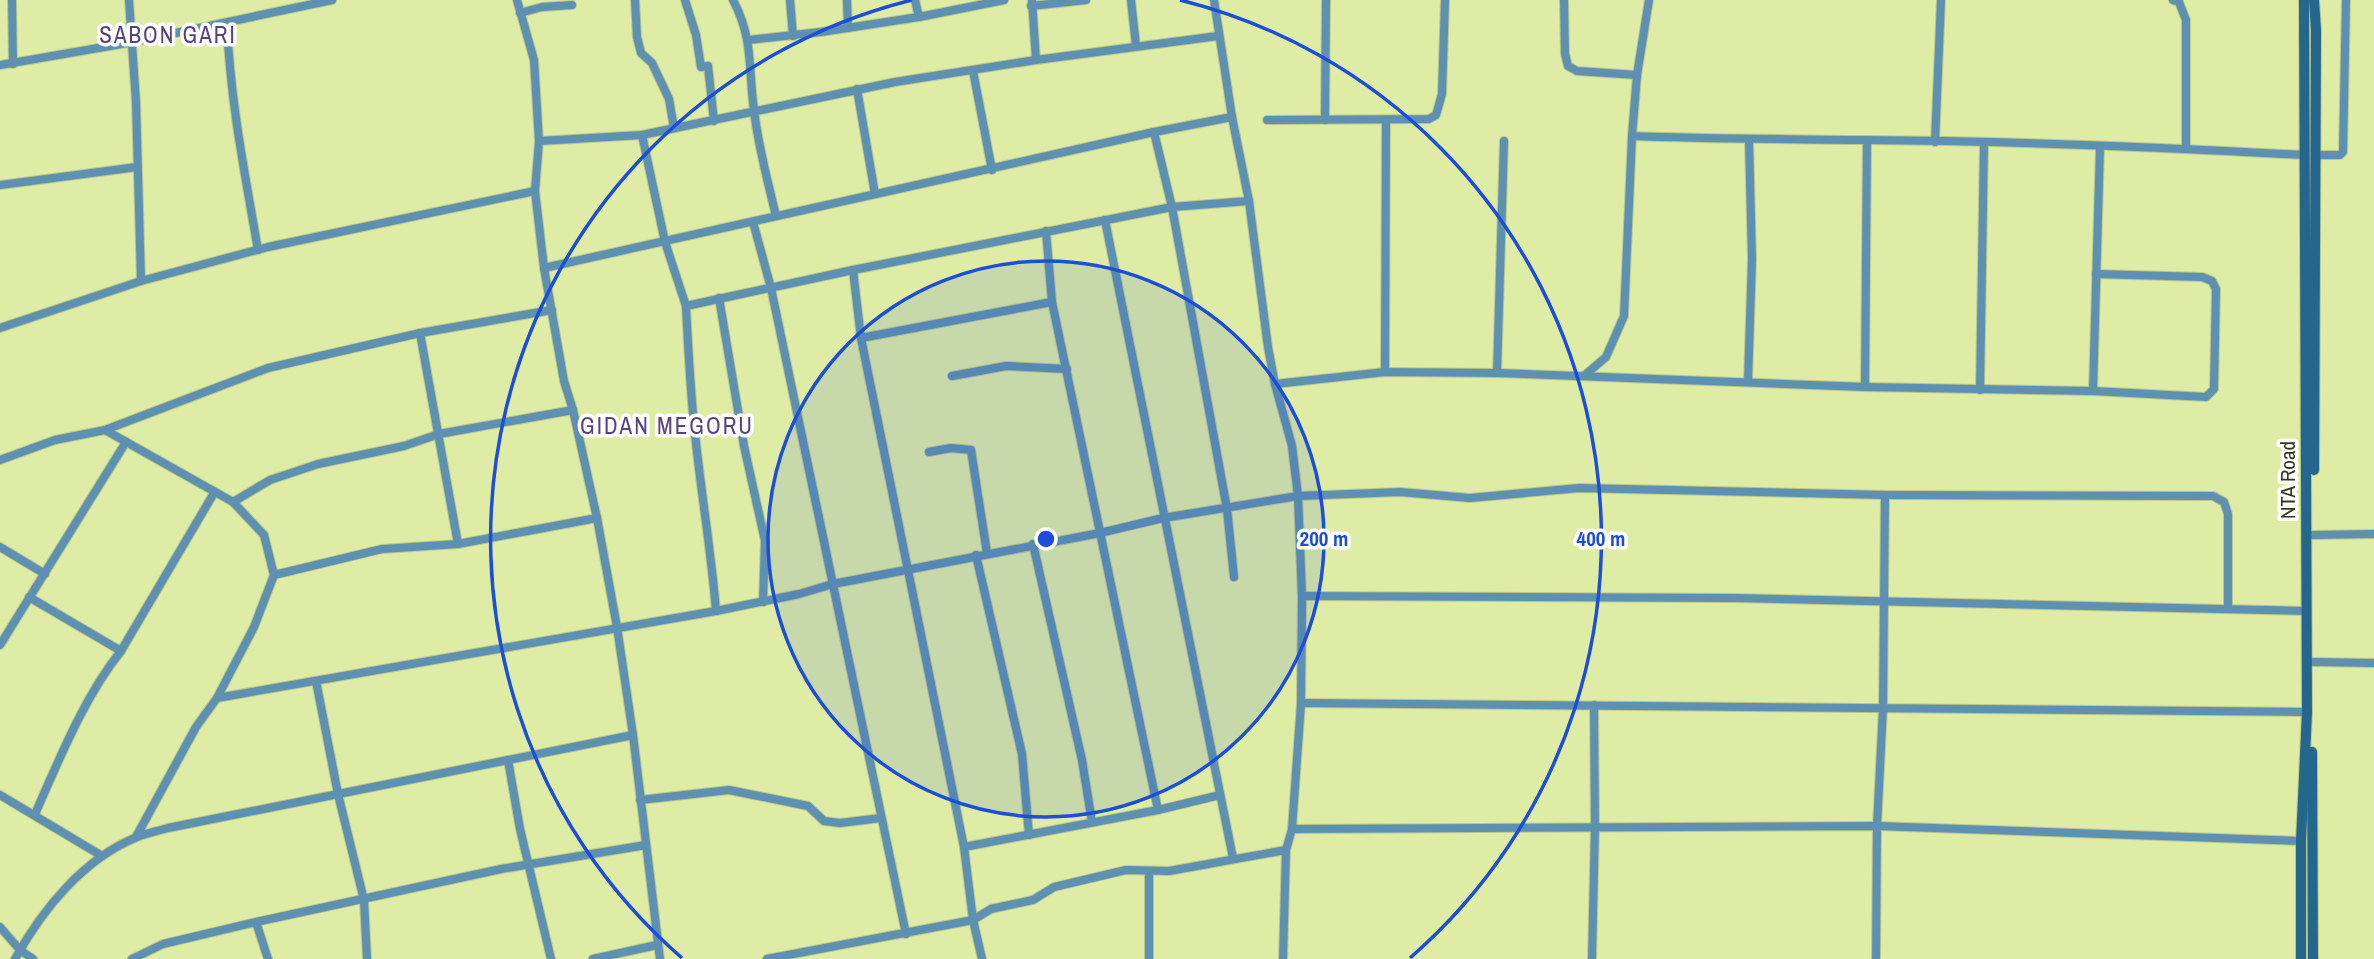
<svg xmlns="http://www.w3.org/2000/svg" width="2374" height="959" font-family="'Archivo Narrow',sans-serif">
  <style>
    .lines { fill: none; stroke-linecap: round; stroke-linejoin: round }
    .street-casing { stroke: #bcc88a; stroke-width: 10 }
    .secondary-casing { stroke: #bcc88a; stroke-width: 12 }
    .street { stroke: #5e91b1; stroke-width: 8 }
    .secondary { stroke: #25678c; stroke-width: 10 }
    .ring { fill: none; stroke: #1d4ed8; stroke-width: 3.5 }
    .labels { text-anchor: middle; dominant-baseline: central; stroke-width: 7; stroke-linejoin: round; paint-order: stroke }
    .street-label { font-size: 21px; fill: #34391d; stroke: #fff }
    .neighbourhood-label { font-size: 23px; letter-spacing: 2px; fill: #56427f; stroke: #fff }
    .centre { fill: #1d4ed8; stroke: #fff; stroke-width: 3.5 }
    .ring-label { font-size: 21px; text-anchor: middle; font-weight: bold; fill: #1d4ed8; stroke: #fff; stroke-width: 7; stroke-linejoin: round; paint-order: stroke }
  </style>
  <rect width="100%" height="100%" fill="#deeca5"/>
  <g class="lines">
    <defs>
      <g id="street">
        <polyline points="12,0 13,64"/>
        <polyline points="517,0 534,60 539,141 535,191 544,268 564,381 573,410 597,518 617,627 633,735 660,959"/>
        <polyline points="635,0 637,37 641,53 652,63 669,99 674,128"/>
        <polyline points="685,0 696,35 701,67 708,66 714,121"/>
        <path d="M733,0C754,40 748,68 754,110C758,146 768,182 776,216"/>
        <polyline points="790,0 793,36"/>
        <polyline points="847,0 848,28"/>
        <polyline points="915,0 919,17"/>
        <polyline points="1032,0 1036,60"/>
        <polyline points="1131,0 1136,46"/>
        <polyline points="1214,0 1232,117 1249,201 1268,347 1275,384 1292,446 1298,496 1302,596 1301,703 1292,829 1286,850 1283,959"/>
        <polyline points="1564,0 1565,54 1568,66 1577,71 1637,75"/>
        <polyline points="2173,0 2179,2 2186,20 2186,148"/>
        <polyline points="1031,6 1086,0"/>
        <polyline points="520,13 542,7 572,5"/>
        <path d="M227,23C230,100 245,174 258,250"/>
        <polyline points="749,40 821,32 919,17 1004,0"/>
        <polyline points="0,65 133,42 332,0"/>
        <polyline points="973,71 992,170"/>
        <polyline points="857,89 875,194"/>
        <polyline points="1267,120 1429,119 1436,115 1442,94 1445,0"/>
        <polyline points="1325,120 1326,0"/>
        <polyline points="1154,132 1172,207 1227,509 1234,577"/>
        <polyline points="642,135 665,242 686,306"/>
        <path d="M1632,136C1709,139 1787,139 1865,140C2011,141 2158,147 2304,155"/>
        <polyline points="539,141 642,135 895,82 1036,60 1218,36"/>
        <polyline points="1935,142 1941,0"/>
        <polyline points="2315,155 2340,155 2343,152 2346,0"/>
        <polyline points="0,185 137,167"/>
        <polyline points="1105,220 1233,858"/>
        <polyline points="753,222 771,288 906,934"/>
        <polyline points="1046,231 1052,302 1158,810"/>
        <polyline points="544,268 1154,132 1232,117"/>
        <polyline points="853,270 861,338 964,847 973,920 982,959"/>
        <polyline points="141,281 268,247 535,191"/>
        <polyline points="719,298 744,446 765,541 763,602"/>
        <polyline points="0,328 141,281 136,102 129,0"/>
        <polyline points="420,333 458,544"/>
        <polyline points="861,338 1052,302"/>
        <polyline points="1385,372 1386,120"/>
        <polyline points="1497,373 1504,141"/>
        <polyline points="1585,375 1606,357 1624,316 1632,136 1637,75 1649,0"/>
        <polyline points="952,376 1006,366 1067,369"/>
        <polyline points="1748,381 1752,259 1749,140"/>
        <polyline points="1275,384 1385,372 1497,373 1865,387 2093,391 2206,397 2214,389 2216,289 2212,281 2202,277 2096,274"/>
        <polyline points="1865,387 1867,140"/>
        <polyline points="1980,390 1984,143"/>
        <polyline points="2093,391 2100,147"/>
        <polyline points="105,430 268,368 420,333 552,310"/>
        <polyline points="929,452 951,448 971,450 987,553"/>
        <polyline points="0,460 55,440 105,430 233,502 264,535 274,575 254,627 217,698"/>
        <polyline points="233,502 270,480 318,464 404,446 439,434 573,410"/>
        <polyline points="2313,535 2374,534"/>
        <polyline points="1033,544 1082,760 1092,822"/>
        <polyline points="0,547 45,574"/>
        <polyline points="976,555 1022,754 1029,835"/>
        <polyline points="274,575 382,549 458,544 597,518"/>
        <polyline points="1302,596 1734,598 2307,611"/>
        <polyline points="29,597 121,651"/>
        <path d="M716,611C711,548 700,487 694,424C690,385 688,345 686,306L853,270L1172,207L1249,201"/>
        <polyline points="0,645 126,442"/>
        <polyline points="2313,662 2374,663"/>
        <polyline points="316,681 338,794 364,900 367,959"/>
        <polyline points="1301,703 2307,712"/>
        <polyline points="508,760 520,829 551,959"/>
        <polyline points="0,795 102,856"/>
        <polyline points="640,800 729,790 808,806 824,821 840,823 881,818"/>
        <path d="M35,814C59,760 84,697 121,651L214,493"/>
        <polyline points="1292,829 1877,826 2301,841"/>
        <polyline points="136,837 196,727 217,698 716,611 799,594 833,584 1100,533 1163,518 1298,496 1400,492 1470,498 1579,488 1885,495 2213,496 2224,502 2228,514 2228,609"/>
        <polyline points="964,847 1158,810 1220,795"/>
        <polyline points="1149,871 1149,959"/>
        <polyline points="256,922 268,959"/>
        <polyline points="0,927 20,950 33,959"/>
        <path d="M15,959C42,910 83,859 137,837C147,833 158,831 168,828L633,735"/>
        <polyline points="132,959 163,944 256,922 501,869 646,845"/>
        <polyline points="593,959 657,945"/>
        <polyline points="767,959 973,920 991,909 1033,900 1054,887 1126,870 1169,871 1286,850"/>
        <polyline points="1592,959 1595,826 1594,705"/>
        <polyline points="1876,959 1877,826 1883,708 1885,495"/>
      </g>
      <g id="secondary">
        <polyline points="2314,470 2316,30 2314,0"/>
        <polyline points="2312,752 2313,959"/>
        <polyline points="2301,959 2301,841 2307,712 2304,0"/>
      </g>
    </defs>
    <use href="#street" class="street-casing"/>
    <use href="#secondary" class="secondary-casing"/>
    <use href="#street" class="street"/>
    <use href="#secondary" class="secondary"/>
  </g>
  <circle cx="1046" cy="539" r="278" fill="#1d4ed8" fill-opacity=".12"/>
  <g class="ring">
    <circle cx="1046" cy="539" r="278"/>
    <path d="M682 958A555 555 0 0 1 912 0M1180 0A555 555 0 0 1 1410 958"/>
  </g>
  <g class="labels">
    <g class="street-label">
      <text transform="translate(2287 480) rotate(-90)">NTA Road</text>
    </g>
    <g class="neighbourhood-label">
      <text x="168" y="34">SABON GARI</text>
      <text x="667" y="425">GIDAN MEGORU</text>
    </g>
  </g>
  <circle cx="1046" cy="539" r="10" class="centre"/>
  <g class="ring-label">
    <text x="1324" y="546">200 m</text>
    <text x="1601" y="546">400 m</text>
  </g>
</svg>
